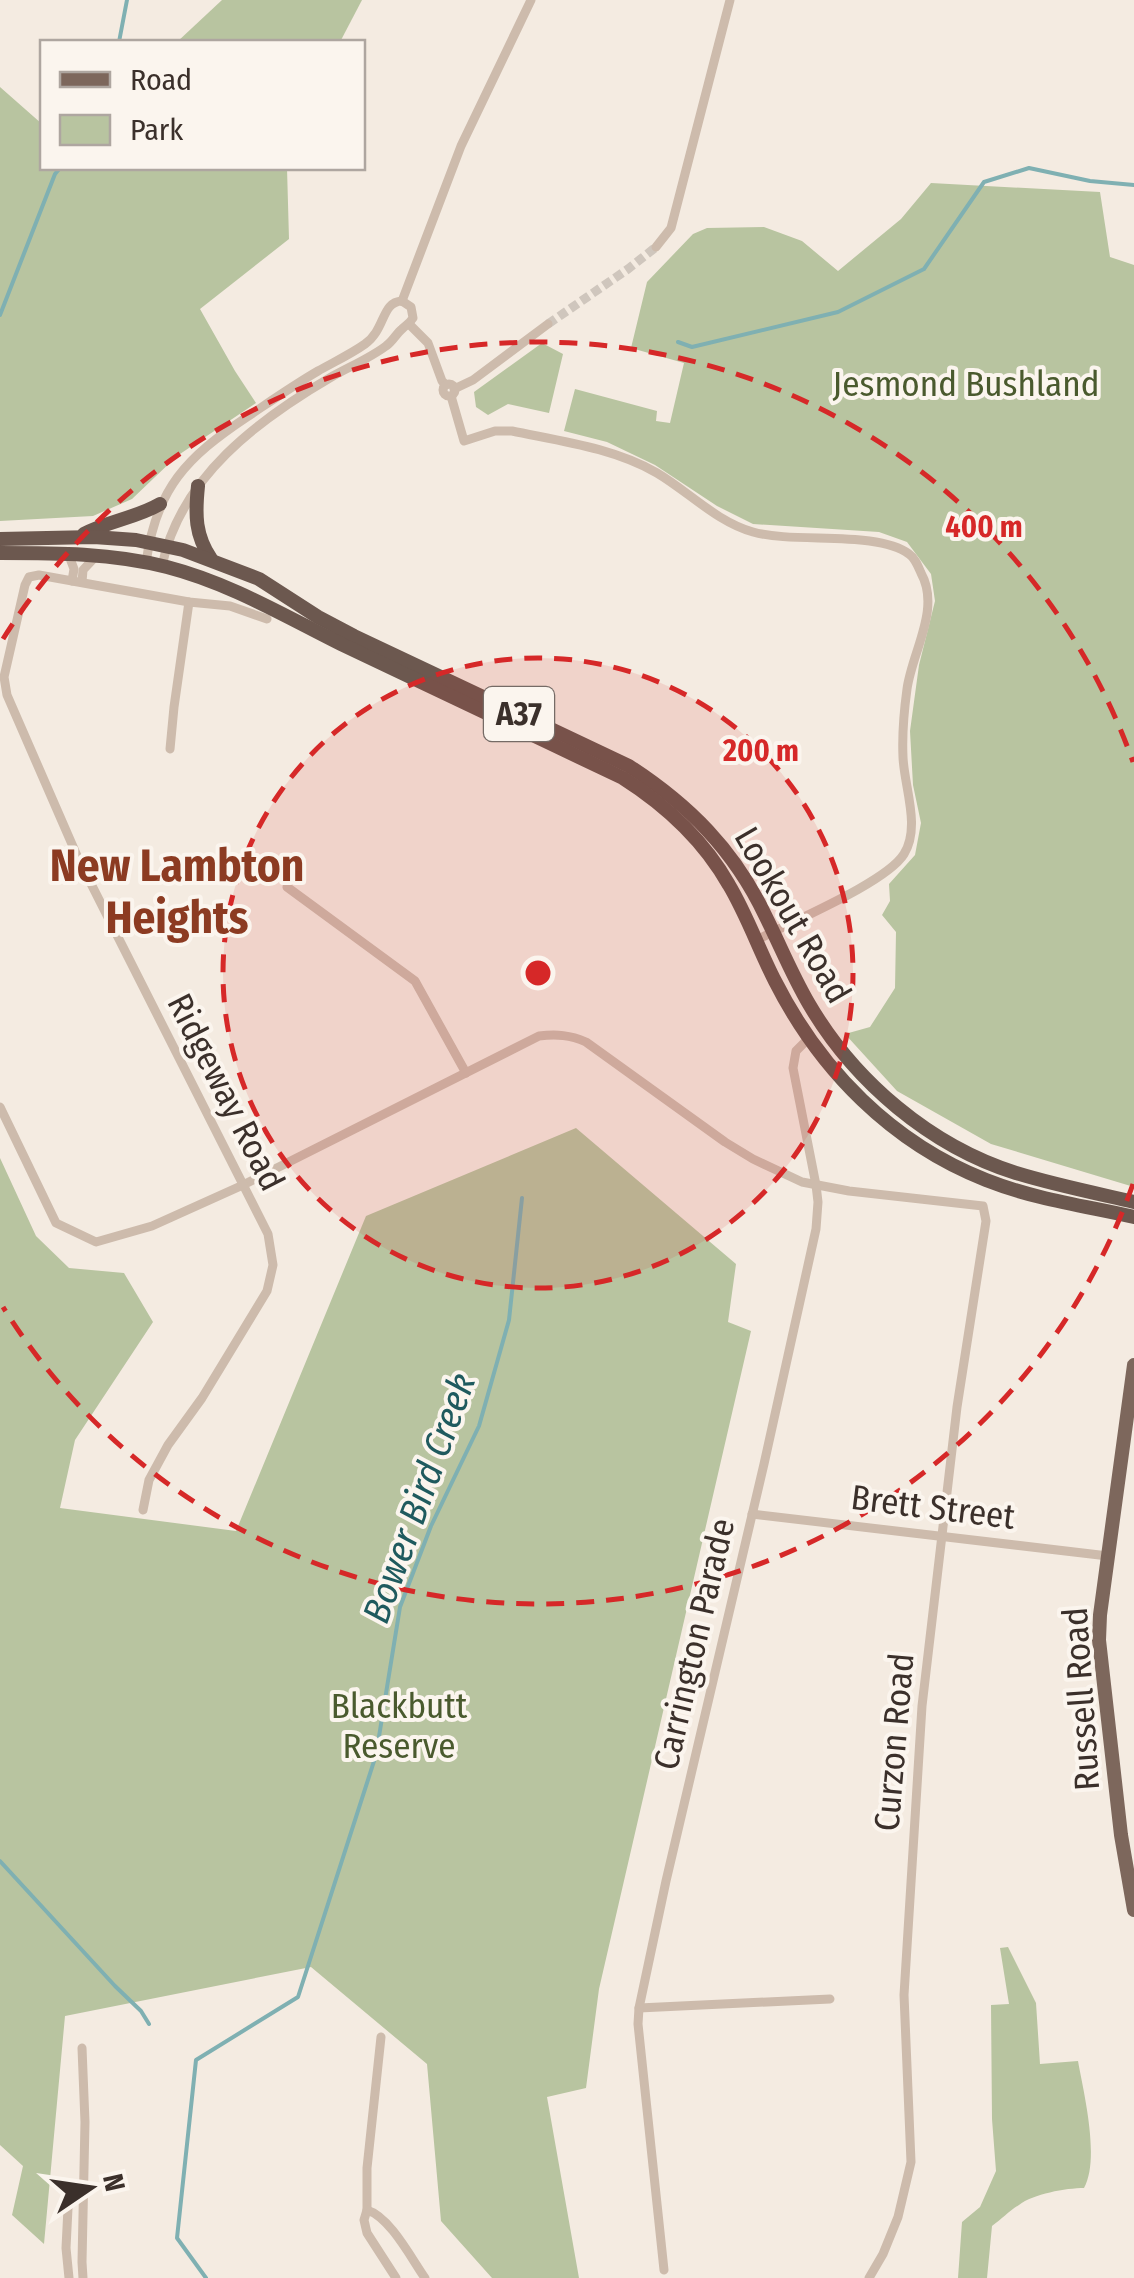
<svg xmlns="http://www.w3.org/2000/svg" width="1134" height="2278" font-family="'Fira Sans Condensed',sans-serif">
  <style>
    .green { fill: #b8c4a0 }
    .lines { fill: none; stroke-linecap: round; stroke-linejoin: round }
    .stream { stroke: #7fb0b2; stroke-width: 4 }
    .minor-tunnel { stroke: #cfc6bd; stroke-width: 9; stroke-dasharray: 9 4.5; stroke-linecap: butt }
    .minor { stroke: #cdbbac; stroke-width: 9 }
    .primary { stroke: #7d675c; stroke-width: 14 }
    .trunk { stroke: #6c584f; stroke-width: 14 }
    .ring { fill: none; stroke: #d62828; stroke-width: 5; stroke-dasharray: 18 12 }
    .labels { text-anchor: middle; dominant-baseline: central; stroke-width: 8; stroke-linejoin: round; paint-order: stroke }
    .shield { fill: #fbf5ee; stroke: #756b66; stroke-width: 2.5 }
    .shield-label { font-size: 32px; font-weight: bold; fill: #3b302b }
    .park-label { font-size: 35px; fill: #4a5a2e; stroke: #fbf5ee }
    .street-label { font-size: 35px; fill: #3b302b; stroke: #fbf5ee }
    .water-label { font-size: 38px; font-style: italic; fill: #1f5a5e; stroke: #fbf5ee }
    .district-label { font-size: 45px; font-weight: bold; fill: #8c3b22; stroke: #fbf5ee }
    .centre { fill: #d62828; stroke: #fbf5ee; stroke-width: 5 }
    .ring-label { font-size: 30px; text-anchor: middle; font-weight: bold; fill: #d62828; stroke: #fbf5ee; stroke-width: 8; stroke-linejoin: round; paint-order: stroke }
  </style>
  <rect width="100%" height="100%" fill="#f4ebe1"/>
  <g class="green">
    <polygon points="222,0 362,0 340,42 177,42"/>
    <polygon points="0,87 42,124 42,168 287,168 289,239 200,309 235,371 256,403 177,456 132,499 93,516 0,521"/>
    <polygon points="931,183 1100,192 1110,257 1134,265 1134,1187 991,1144 897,1091 845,1034 870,1027 895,988 896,932 882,915 890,901 889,884 915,855 921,823 913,785 910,731 919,665 935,601 931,574 907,542 879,532 753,524 717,506 655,465 607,442 564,431 575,389 657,411 656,421 670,423 684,363 631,348 647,282 693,234 707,228 764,227 802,241 838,271 901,219"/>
    <polygon points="542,343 563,354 549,413 508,404 488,415 476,407 474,392"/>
    <polygon points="576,1128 736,1264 728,1322 751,1331 599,1989 586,2088 547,2097 579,2278 492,2278 441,2221 427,2064 311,1967 65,2016 44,2244 12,2215 23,2166 0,2145 0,1158 36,1236 69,1268 124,1273 153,1322 75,1440 60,1508 236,1531 366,1216"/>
    <path d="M1008,1947L1036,2003L1040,2064L1078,2061C1084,2094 1100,2159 1084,2188C1066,2188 1033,2194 1019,2205C1009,2211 1002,2219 992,2226L987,2278H958L962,2222L980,2207L996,2171L992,2119L991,2005L1009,2004L1000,1948Z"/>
  </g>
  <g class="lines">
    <g class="stream">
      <polyline points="119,42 127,0"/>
      <polyline points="0,315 55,174 60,168"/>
      <polyline points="678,342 692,347 838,312 924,269 984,182 1029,168 1090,181 1134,185"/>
      <polyline points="0,1861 115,1986 141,2011 149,2024"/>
      <polyline points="206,2278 177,2238 196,2060 298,1997 376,1755 400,1607 431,1526 479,1426 509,1320 522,1198"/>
    </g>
    <polyline class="minor-tunnel" points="548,324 628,269 656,247"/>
    <g class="minor">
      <polyline points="656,247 671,228 730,0"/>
      <polyline points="402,301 461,146 531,0"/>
      <polyline points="409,324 428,343 442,381 446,385"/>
      <circle cx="449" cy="390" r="6"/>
      <polyline points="454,389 473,380 548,324"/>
      <path d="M451,396L464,441L495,431H512C560,441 614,448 657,473C689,492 717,522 753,532C796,544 876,530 909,554C915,558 918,566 921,573C941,609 912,652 907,689C904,711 902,735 903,757C904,786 921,827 904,854C886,883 790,922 755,941"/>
      <polyline points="68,553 74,569 72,581"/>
      <path d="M146,563C156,488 187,457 247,417C271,401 294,385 318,371C334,362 351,354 365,344C386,329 381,302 402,301"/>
      <path d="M162,566C180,477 259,419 333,376C351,366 370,358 386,346C393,341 396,334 402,329C406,325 410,323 413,318L411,307L402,301"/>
      <polyline points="82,582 83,570 97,555"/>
      <polyline points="170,749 174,707 189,602"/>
      <polyline points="287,887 415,981 466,1073"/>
      <path d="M0,1107L56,1223L96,1242L152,1226L243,1185L539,1036C557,1034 570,1035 586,1042L725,1142L753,1159L802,1182L849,1191L983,1206L986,1221L957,1407L922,1706L904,1995L911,2162L898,2217L883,2254L869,2278"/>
      <polyline points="143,1510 149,1480 168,1445 202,1398 267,1291 273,1265 268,1234 78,858 7,695 4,677 25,585 29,577 39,575 189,602 230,606 267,619"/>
      <polyline points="752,1514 1108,1556"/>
      <polyline points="639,2008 830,1999"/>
      <polyline points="381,2037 367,2168 367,2210 364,2220 367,2233 396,2278"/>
      <polyline points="82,2048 85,2122 82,2262 83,2278"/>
      <polyline points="68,2208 66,2248 69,2278"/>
      <path d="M367,2210C390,2217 411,2258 425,2278"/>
      <polyline points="664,2270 638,2024 639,2008 666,1881 764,1464 816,1229 818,1202 816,1185 793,1068 796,1051 808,1039"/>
    </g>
    <polyline class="primary" points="1134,1365 1100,1615 1099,1640 1121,1835 1134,1910"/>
    <g class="trunk">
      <path d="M198,486C195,515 195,535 211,559"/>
      <path d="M84,534C108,521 136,518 160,504"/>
      <path d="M0,539L94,537L136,540L183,550L259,579L318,617L354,636L629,766C689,805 734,850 765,915C780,945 792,975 809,1004C854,1081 930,1146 1016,1173C1055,1185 1095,1193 1134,1202"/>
      <path d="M0,553C56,553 112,553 167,567C229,583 283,615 341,644C434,689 529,733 623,778C667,806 703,839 729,885C747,915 759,950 775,981C820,1070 892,1143 986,1180C1034,1199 1085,1206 1134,1217"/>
    </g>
  </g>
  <circle cx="538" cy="973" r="315" fill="#d62828" fill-opacity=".12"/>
  <g class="ring">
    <circle cx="538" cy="973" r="315"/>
    <path d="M1133 1184A631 631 0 0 1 3 1307M3 639A631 631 0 0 1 1133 762"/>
  </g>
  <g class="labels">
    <rect class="shield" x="484" y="687" width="70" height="54" rx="8"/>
    <g class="shield-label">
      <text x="519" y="714">A37</text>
    </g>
    <g class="park-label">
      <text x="966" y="384">Jesmond Bushland</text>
      <text x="399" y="1706">Blackbutt<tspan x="399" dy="40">Reserve</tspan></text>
    </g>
    <g class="street-label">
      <text transform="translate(793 915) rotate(60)">Lookout Road</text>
      <text transform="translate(226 1092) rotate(63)">Ridgeway Road</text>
      <text transform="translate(933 1507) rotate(7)">Brett Street</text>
      <text transform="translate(694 1644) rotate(-77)">Carrington Parade</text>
      <text transform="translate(1081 1699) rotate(-94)">Russell Road</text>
      <text transform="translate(894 1742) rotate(-85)">Curzon Road</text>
    </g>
    <g class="water-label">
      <text transform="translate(419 1498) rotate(-70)">Bower Bird Creek</text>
    </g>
    <g class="district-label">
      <text x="177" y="866">New Lambton<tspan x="177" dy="52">Heights</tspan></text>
    </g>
  </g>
  <circle cx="538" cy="973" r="15" class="centre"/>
  <g class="ring-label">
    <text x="984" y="537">400 m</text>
    <text x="761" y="761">200 m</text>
  </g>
  <rect x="40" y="40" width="325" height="130" fill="#fbf5ee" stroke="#aea6a0" stroke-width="2.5"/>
  <rect x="60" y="72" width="50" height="15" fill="#7d675c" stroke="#aea6a0" stroke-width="2.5"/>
  <text x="130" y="90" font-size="30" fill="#3b302b">Road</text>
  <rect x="60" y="115" width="50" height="30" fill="#b8c4a0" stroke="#aea6a0" stroke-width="2.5"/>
  <text x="130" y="140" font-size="30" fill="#3b302b">Park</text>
  <g transform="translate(90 2188) rotate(77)" stroke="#fbf5ee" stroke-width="8" paint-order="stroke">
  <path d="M0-8L18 38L0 25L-18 38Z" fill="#3b302b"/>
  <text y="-15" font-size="28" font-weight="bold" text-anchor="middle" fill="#3b302b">N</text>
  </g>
</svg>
